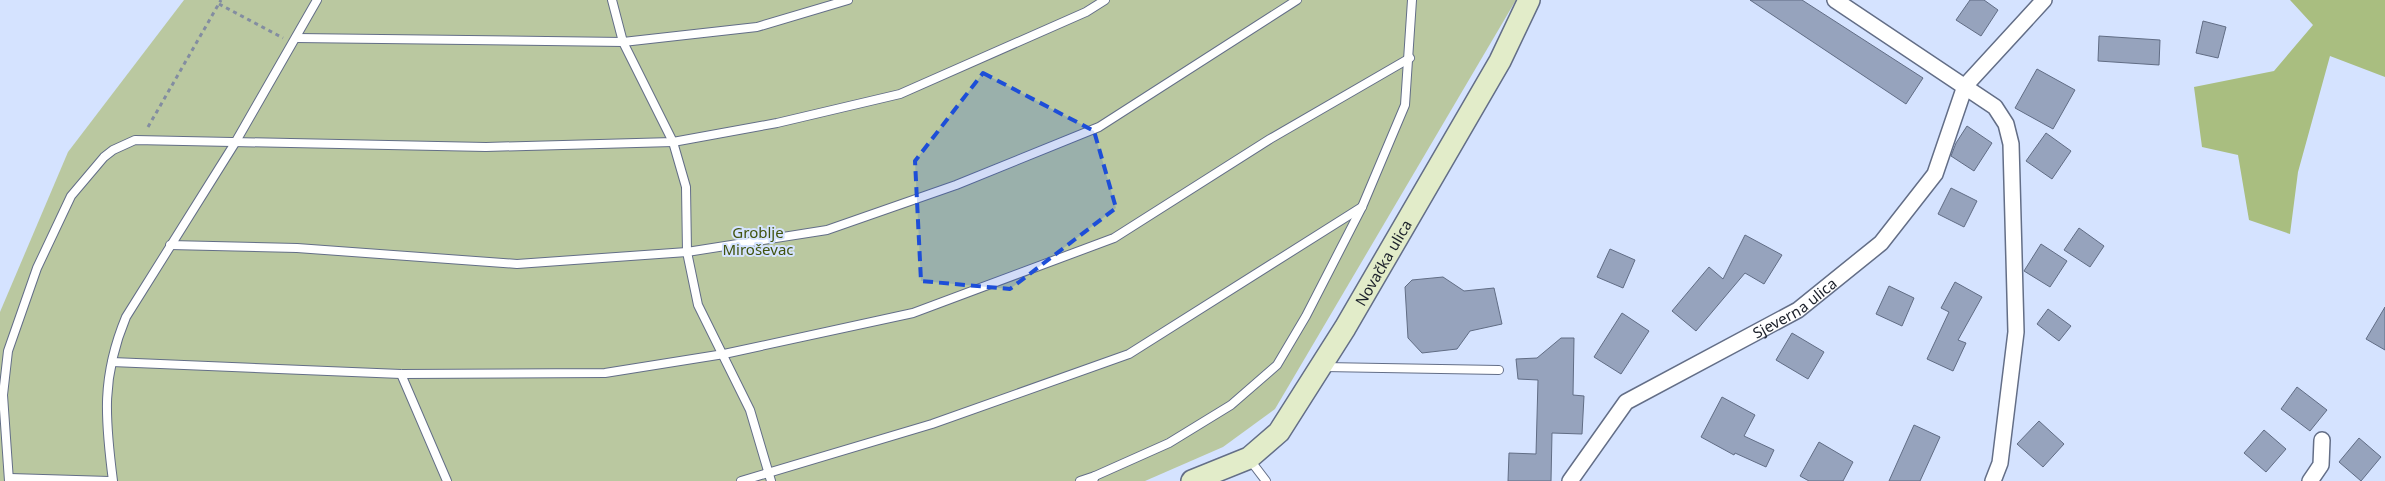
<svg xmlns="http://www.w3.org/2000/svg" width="2385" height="481" font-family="'Noto Sans',sans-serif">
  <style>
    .green { fill: #bac8a0 }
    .forest { fill: #a9be80 }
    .building { fill: #96a3bd; stroke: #616d85 }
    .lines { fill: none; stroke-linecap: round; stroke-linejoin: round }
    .lane-casing { stroke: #636e87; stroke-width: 10 }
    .street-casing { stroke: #636e87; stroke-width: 18 }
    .secondary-casing { stroke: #636e87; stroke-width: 24 }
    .path { stroke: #838da1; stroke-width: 3; stroke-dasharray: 4 4; stroke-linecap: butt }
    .lane { stroke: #fff; stroke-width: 8 }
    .street { stroke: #fff; stroke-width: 15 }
    .secondary { stroke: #e2ecc9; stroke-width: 21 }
    .marked { fill: #1d4ed8; fill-opacity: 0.2; stroke: #1d4ed8; stroke-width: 4; stroke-dasharray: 10 6; stroke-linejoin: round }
    .labels { text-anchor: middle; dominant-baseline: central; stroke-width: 4; stroke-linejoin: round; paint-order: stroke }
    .park-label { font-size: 15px; fill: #41530e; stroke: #d5e3ff }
    .street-label { font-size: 15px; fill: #1a1f29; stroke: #d5e3ff }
  </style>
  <rect width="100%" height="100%" fill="#d5e3ff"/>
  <polygon class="green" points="184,0 1516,0 1275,409 1223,447 1145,481 0,481 0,312 68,152"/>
  <polygon class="forest" points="2290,0 2385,0 2385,77 2330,56 2298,172 2290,234 2249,220 2238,155 2202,147 2194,87 2274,71 2313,25"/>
  <g class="building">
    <polygon points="1750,0 1802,0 1923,78 1906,104"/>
    <polygon points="1970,0 1984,0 1998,10 1981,36 1956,20"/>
    <polygon points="2203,21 2226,27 2218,58 2196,53"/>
    <polygon points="2099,36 2160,40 2159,65 2098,61"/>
    <polygon points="2037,69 2075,90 2053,129 2015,108"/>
    <polygon points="1967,126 1992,143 1974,171 1951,156 1956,143"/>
    <polygon points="2046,133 2071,151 2052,179 2026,161"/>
    <polygon points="1951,188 1977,201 1964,227 1938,214"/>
    <polygon points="2079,228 2104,246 2090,267 2064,250"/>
    <polygon points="1745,235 1782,255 1764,284 1745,273 1696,331 1672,311 1709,267 1723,279"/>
    <polygon points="2041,244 2067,261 2050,287 2024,271"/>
    <polygon points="1610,249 1635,260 1623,288 1597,277"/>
    <polygon points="1443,277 1464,291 1494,288 1502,324 1470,331 1457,349 1422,353 1408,338 1405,287 1412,280"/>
    <polygon points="1955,282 1982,297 1958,340 1966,343 1953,371 1927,359 1949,312 1941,308"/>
    <polygon points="1889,286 1914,298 1902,326 1876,314"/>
    <polygon points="2385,307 2385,350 2366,339"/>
    <polygon points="2048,309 2071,326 2059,341 2037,324"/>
    <polygon points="1622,313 1649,331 1621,374 1594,357"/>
    <polygon points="1792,333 1824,352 1808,379 1776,360"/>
    <polygon points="1561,338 1574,338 1573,395 1584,396 1582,434 1552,433 1551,481 1508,481 1509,453 1536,454 1538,380 1518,379 1516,359 1537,358"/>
    <polygon points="2297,387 2327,410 2310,431 2281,409"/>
    <polygon points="1722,397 1755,415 1744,436 1774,450 1766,467 1735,453 1734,455 1701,437"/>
    <polygon points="2039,421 2064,444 2043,467 2017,444"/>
    <polygon points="1914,425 1940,437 1920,481 1889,481"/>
    <polygon points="2264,430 2286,449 2266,472 2244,453"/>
    <polygon points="2359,438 2381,457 2361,481 2339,462"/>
    <polygon points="1819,442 1853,462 1843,481 1809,481 1800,476"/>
  </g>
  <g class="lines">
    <defs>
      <g id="lane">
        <polyline points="612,0 623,42 673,142 686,187 687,252 698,305 750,410 771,481"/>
        <polyline points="296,38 623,42 757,27 848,0"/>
        <polyline points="170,245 297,248 517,264 687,252 827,230 956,185 1099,127 1297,0"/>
        <polyline points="112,362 401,374 605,373 724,354 913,313 1114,238 1270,139 1410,58"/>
        <polyline points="1324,367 1499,370"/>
        <polyline points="401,374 447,481"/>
        <polyline points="1250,460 1266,481"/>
        <polyline points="10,478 109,481"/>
        <polyline points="9,481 3,395 8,351 37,268 71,196 104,157 113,150 135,140 486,147 673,142 777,123 900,94 1086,12 1105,0"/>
        <path d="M113,481C105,419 101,377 126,317L235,143L317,0"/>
        <polyline points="741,481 932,424 1129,354 1362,207"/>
        <polyline points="1080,481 1095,476"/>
        <polyline points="1093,481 1095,476 1169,443 1231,405 1277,365 1306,316 1362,207 1405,105 1412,0"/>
      </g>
      <g id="street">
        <polyline points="1835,0 1995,107 2006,124 2011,144 2016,332 2000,463 1993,481"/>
        <path id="s1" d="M1570,481L1626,402L1798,310L1881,243L1935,174L1965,86L2044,0"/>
        <polyline points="2310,481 2321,465 2322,440"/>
      </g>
      <g id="secondary">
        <path id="s2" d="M1192,481L1249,458L1279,432L1345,328L1500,61L1529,0"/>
      </g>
    </defs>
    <use href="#lane" class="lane-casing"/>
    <use href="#street" class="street-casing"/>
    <use href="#secondary" class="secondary-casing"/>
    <g class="path">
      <polyline points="219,4 283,38"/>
      <polyline points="148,127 221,0"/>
    </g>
    <use href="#lane" class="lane"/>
    <use href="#street" class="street"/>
    <use href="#secondary" class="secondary"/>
  </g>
  <path class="marked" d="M983,73L1094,131L1116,208L1010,289L921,281L915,161Z"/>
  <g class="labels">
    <g class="park-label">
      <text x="758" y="232">Groblje<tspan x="758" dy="17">Miroševac</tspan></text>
    </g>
    <g class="street-label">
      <text stroke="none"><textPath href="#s2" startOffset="300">Novačka ulica</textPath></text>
      <text stroke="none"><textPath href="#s1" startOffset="290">Sjeverna ulica</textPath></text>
    </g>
  </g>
</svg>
